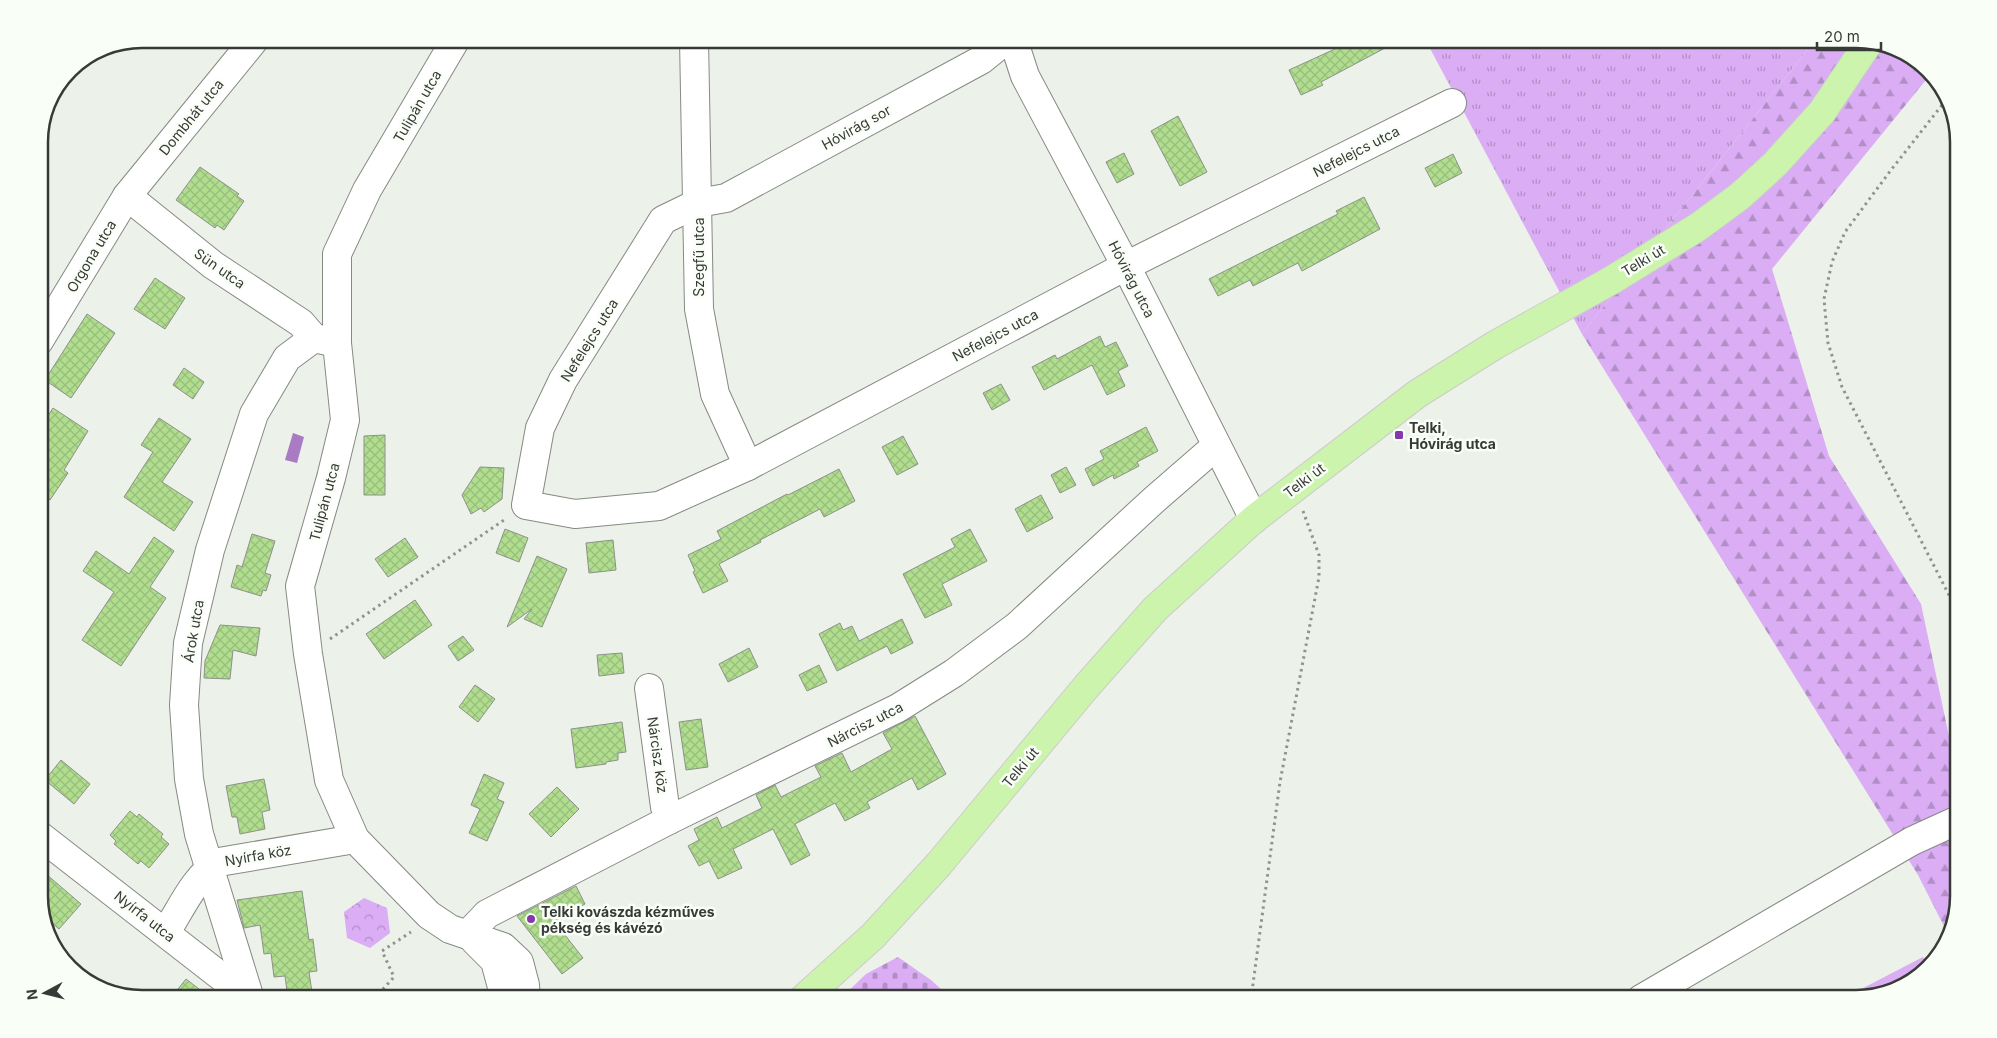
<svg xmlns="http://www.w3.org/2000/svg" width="1997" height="1038" font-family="Inter,sans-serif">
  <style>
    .grass { fill: url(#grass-tufts) }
    .forest { fill: url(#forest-firs) }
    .cemetery { fill: url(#cemetery-stones) }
    .park { fill: url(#park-crowns) }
    .pitch { fill: #daadf4 }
    .water { fill: #a87bc2 }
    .building { fill: url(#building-cross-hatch); stroke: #8d918a }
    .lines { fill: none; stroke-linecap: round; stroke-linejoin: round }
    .minor-casing { stroke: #858a82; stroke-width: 30 }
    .major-casing { stroke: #cbcccb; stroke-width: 30 }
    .path { stroke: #90938e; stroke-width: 3; stroke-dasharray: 2.5 4; stroke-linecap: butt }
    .minor { stroke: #fff; stroke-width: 28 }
    .major { stroke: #cdf4ad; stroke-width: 28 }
    .poi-dot { fill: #8438aa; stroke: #f9fef6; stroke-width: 2 }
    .labels { text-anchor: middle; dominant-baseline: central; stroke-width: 5; stroke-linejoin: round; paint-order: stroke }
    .street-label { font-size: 14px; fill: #383a37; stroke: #f9fef6 }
    .poi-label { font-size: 14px; font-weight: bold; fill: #383a37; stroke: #f9fef6; text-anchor: start }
    .rim { fill: none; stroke: #383a37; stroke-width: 2.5 }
  </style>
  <defs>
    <pattern id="grass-tufts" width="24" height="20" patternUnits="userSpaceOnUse" patternTransform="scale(1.25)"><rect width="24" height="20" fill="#daadf4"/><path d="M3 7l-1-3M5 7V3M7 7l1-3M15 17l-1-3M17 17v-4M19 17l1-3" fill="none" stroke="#b28ec6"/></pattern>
    <pattern id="forest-firs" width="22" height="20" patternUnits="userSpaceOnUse" patternTransform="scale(1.25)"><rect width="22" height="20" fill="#daadf4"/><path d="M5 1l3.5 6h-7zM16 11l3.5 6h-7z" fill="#b28ec6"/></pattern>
    <pattern id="cemetery-stones" width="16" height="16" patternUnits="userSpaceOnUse" patternTransform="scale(1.25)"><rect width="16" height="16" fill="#daadf4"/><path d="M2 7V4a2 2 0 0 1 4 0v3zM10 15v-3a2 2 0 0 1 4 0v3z" fill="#b28ec6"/></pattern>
    <pattern id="park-crowns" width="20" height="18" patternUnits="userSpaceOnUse" patternTransform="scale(1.25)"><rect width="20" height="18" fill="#daadf4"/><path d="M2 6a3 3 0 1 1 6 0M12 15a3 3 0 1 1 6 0" fill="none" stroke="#b28ec6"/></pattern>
    <pattern id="building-cross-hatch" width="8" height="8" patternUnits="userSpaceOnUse" patternTransform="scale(1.25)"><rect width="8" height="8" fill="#b0dd8e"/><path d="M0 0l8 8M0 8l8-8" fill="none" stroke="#98be7b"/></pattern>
  </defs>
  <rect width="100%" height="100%" fill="#ecf1e9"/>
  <polygon class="grass" points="1425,39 1816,39 1582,334"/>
  <polygon class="forest" points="1816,39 1855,39 1901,50 1930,75 1772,269 1829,456 1921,604 1958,779 1958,896 1949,936 1918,875 1582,334"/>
  <polygon class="cemetery" points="898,957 931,980 952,999 840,999 866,974"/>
  <polygon class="park" points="364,898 387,908 390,933 370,948 347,938 344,912"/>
  <polygon class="pitch" points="1923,957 1927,965 1912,982 1855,999 1842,999"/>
  <polygon class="water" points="293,433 304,437 297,463 285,460"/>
  <g class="building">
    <polygon points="1329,39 1402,39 1321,82 1323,85 1301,95 1289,70 1335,49"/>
    <polygon points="1178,116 1207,172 1180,186 1151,131"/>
    <polygon points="1124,153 1134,174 1117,183 1106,162"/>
    <polygon points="1453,154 1462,173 1435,187 1425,168"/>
    <polygon points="200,167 239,194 237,196 244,201 224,230 217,225 215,228 176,200"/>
    <polygon points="1364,197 1380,229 1302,271 1298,263 1253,286 1250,280 1218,296 1209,279 1338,214 1336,211"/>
    <polygon points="155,278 185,298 165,329 134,309"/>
    <polygon points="87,314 115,333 71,398 45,380"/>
    <polygon points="1100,336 1105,347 1116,342 1128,366 1118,371 1125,386 1107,395 1092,365 1044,390 1032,367 1055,355 1057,359"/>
    <polygon points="184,368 204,382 193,399 173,385"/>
    <polygon points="1001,384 1010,400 992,410 983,393"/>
    <polygon points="53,408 88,431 64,470 68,473 50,500 39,492 39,430"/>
    <polygon points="159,418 191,439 162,482 193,502 174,531 124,497 153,452 141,445"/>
    <polygon points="1146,427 1158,451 1137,462 1139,466 1114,479 1113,475 1093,486 1085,469 1104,459 1100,451"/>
    <polygon points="385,435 385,495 364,495 364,436"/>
    <polygon points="903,436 918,464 897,475 882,447"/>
    <polygon points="480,467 504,468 502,499 484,512 481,508 471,514 462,495"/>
    <polygon points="1066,467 1076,485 1060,493 1051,475"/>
    <polygon points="839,469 855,501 824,517 820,509 760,540 761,542 719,564 728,581 703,593 693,572 695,571 688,555 721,539 717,531 787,494 788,495"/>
    <polygon points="1041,495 1053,518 1027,532 1015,509"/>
    <polygon points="505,529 528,538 519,562 496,553"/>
    <polygon points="970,529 987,561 942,584 952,605 925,618 903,574 955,547 951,539"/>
    <polygon points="252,534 275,541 265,573 271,575 266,591 263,590 261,596 231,587 237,565 242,567"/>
    <polygon points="154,537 174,551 150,587 166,598 121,666 82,640 114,592 83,571 96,551 129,574"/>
    <polygon points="405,538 418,557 388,577 375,559"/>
    <polygon points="613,540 616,570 589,573 586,543"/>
    <polygon points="537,556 567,569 542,627 524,619 532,609 507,627"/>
    <polygon points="415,600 432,625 384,659 366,634"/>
    <polygon points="902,619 913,643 891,654 887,646 837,671 819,634 840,623 843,630 852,626 859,641"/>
    <polygon points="220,625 260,628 256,656 233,650 230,679 204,678 205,661"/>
    <polygon points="463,636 474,650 458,661 448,646"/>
    <polygon points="749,648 758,667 728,682 719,664"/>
    <polygon points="622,653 624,673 599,676 597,655"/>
    <polygon points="819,665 827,682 807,691 799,675"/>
    <polygon points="475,685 495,699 478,722 459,707"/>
    <polygon points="915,716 946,774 918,790 912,778 867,802 870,808 845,821 835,803 795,824 810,855 791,865 773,829 733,849 742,868 718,879 709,861 699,866 688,846 699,840 694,829 717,817 722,828 762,808 756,795 775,785 781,797 821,777 815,766 842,753 851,772 892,749 883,733"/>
    <polygon points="701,719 708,767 686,770 679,722"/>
    <polygon points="622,722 626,752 618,753 618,760 606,762 606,764 576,768 571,729"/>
    <polygon points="61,760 90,784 74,804 45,780"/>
    <polygon points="484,774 504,783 497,799 504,802 487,841 469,833 480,809 471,805"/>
    <polygon points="264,779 270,810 262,812 265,829 240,834 237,817 232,817 226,786"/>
    <polygon points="557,787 579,809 551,837 529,814"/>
    <polygon points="130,811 137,817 139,814 163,834 161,837 169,844 149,868 141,861 138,864 114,844 116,841 110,835"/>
    <polygon points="39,868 81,904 59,929 43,915 39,903"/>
    <polygon points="576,886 585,904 554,921 583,958 562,974 517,916"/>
    <polygon points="302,891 309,940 313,939 317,971 309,972 313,999 288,999 285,976 274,977 271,953 264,954 260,925 244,928 237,900"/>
    <polygon points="186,979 212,999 170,999"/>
  </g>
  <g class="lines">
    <defs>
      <g id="minor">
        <polyline points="456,39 367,190 337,254 337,343 345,420 331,478 300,586 308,654 329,780 355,839 429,915 450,929 503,947 519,962 525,985 526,999"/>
        <polyline points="694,39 699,309 715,394 748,466"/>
        <polyline points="1007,39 981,60 726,198 698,203 663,220 563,380 540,428 526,505 575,514 659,506 748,466 1126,266 1452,103"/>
        <polyline points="1013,39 1025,76 1126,266 1254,519"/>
        <polyline points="127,196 213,265 301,323 314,338"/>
        <polyline points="39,341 127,196 255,39"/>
        <polyline points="649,688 665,807 669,820"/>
        <polyline points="39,835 250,999"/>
        <path d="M166,932C181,909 195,876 219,862L355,839"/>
        <polyline points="468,934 487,914 669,820 898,708 954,673 1017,626 1155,499 1216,446"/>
        <polyline points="475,941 495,961 502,987 501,999"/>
        <polyline points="250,999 199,834 189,779 184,705 188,643 210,550 254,414 287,358 314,338 337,343"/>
        <polyline points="1641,999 1912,841 1958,820"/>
      </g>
      <polyline id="major" points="803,999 873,936 939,864 1086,687 1155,609 1254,519 1417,394 1495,345 1612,280 1698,227 1740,196 1775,164 1822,112 1869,42"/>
    </defs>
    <use href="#minor" class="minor-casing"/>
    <use href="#major" class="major-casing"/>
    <g class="path">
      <polyline points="1946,100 1891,170 1845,232 1832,262 1824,299 1828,343 1842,387 1949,595 1958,619"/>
      <polyline points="330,639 507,518"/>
      <polyline points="374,999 394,977 382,951 411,932"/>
      <polyline points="1251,999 1280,782 1319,577 1319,555 1303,511"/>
    </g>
    <use href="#minor" class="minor"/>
    <use href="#major" class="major"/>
  </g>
  <g class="poi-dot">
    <rect x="1394" y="430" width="10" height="10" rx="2.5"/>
    <circle cx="531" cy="919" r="5"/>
  </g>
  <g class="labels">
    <g class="street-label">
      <text transform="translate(417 106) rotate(-60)">Tulipán utca</text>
      <text transform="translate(191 117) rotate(-51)">Dombhát utca</text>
      <text transform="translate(856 127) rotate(-29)">Hóvirág sor</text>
      <text transform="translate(1356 151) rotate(-27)">Nefelejcs utca</text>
      <text transform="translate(91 256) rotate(-59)">Orgona utca</text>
      <text transform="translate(698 257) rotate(-90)">Szegfű utca</text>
      <text transform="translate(1643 260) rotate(-31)">Telki út</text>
      <text transform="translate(220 268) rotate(35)">Sün utca</text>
      <text transform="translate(1132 279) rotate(63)">Hóvirág utca</text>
      <text transform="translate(995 335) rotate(-28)">Nefelejcs utca</text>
      <text transform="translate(589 340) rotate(-58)">Nefelejcs utca</text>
      <text transform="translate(1304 480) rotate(-37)">Telki út</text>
      <text transform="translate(324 502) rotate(-75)">Tulipán utca</text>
      <text transform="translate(193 631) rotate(-80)">Árok utca</text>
      <text transform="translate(865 724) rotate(-27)">Nárcisz utca</text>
      <text transform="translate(658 755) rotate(82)">Nárcisz köz</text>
      <text transform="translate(1020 767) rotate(-50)">Telki út</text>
      <text transform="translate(258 855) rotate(-10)">Nyírfa köz</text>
      <text transform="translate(145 916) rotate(38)">Nyírfa utca</text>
    </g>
    <g class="poi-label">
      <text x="1409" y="427">Telki,<tspan x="1409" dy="16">Hóvirág utca</tspan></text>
      <text x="541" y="911">Telki kovászda kézműves<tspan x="541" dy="16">pékség és kávézó</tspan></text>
    </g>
  </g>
  <path d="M0 0H1997V1038H0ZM142 48H1856A94 94 0 0 1 1950 142V896A94 94 0 0 1 1856 990H142A94 94 0 0 1 48 896V142A94 94 0 0 1 142 48Z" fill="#f9fef6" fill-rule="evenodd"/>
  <path class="rim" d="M142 48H1856A94 94 0 0 1 1950 142V896A94 94 0 0 1 1856 990H142A94 94 0 0 1 48 896V142A94 94 0 0 1 142 48Z"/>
  <g transform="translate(45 993) rotate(263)" stroke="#f9fef6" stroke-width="4" paint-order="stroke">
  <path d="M0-4L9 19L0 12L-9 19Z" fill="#383a37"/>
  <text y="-8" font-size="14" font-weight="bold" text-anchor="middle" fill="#383a37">N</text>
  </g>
  <path d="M1817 42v8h64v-8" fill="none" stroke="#383a37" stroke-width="2.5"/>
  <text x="1824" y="42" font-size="15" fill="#383a37" stroke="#f9fef6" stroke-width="4" paint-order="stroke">20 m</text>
</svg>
